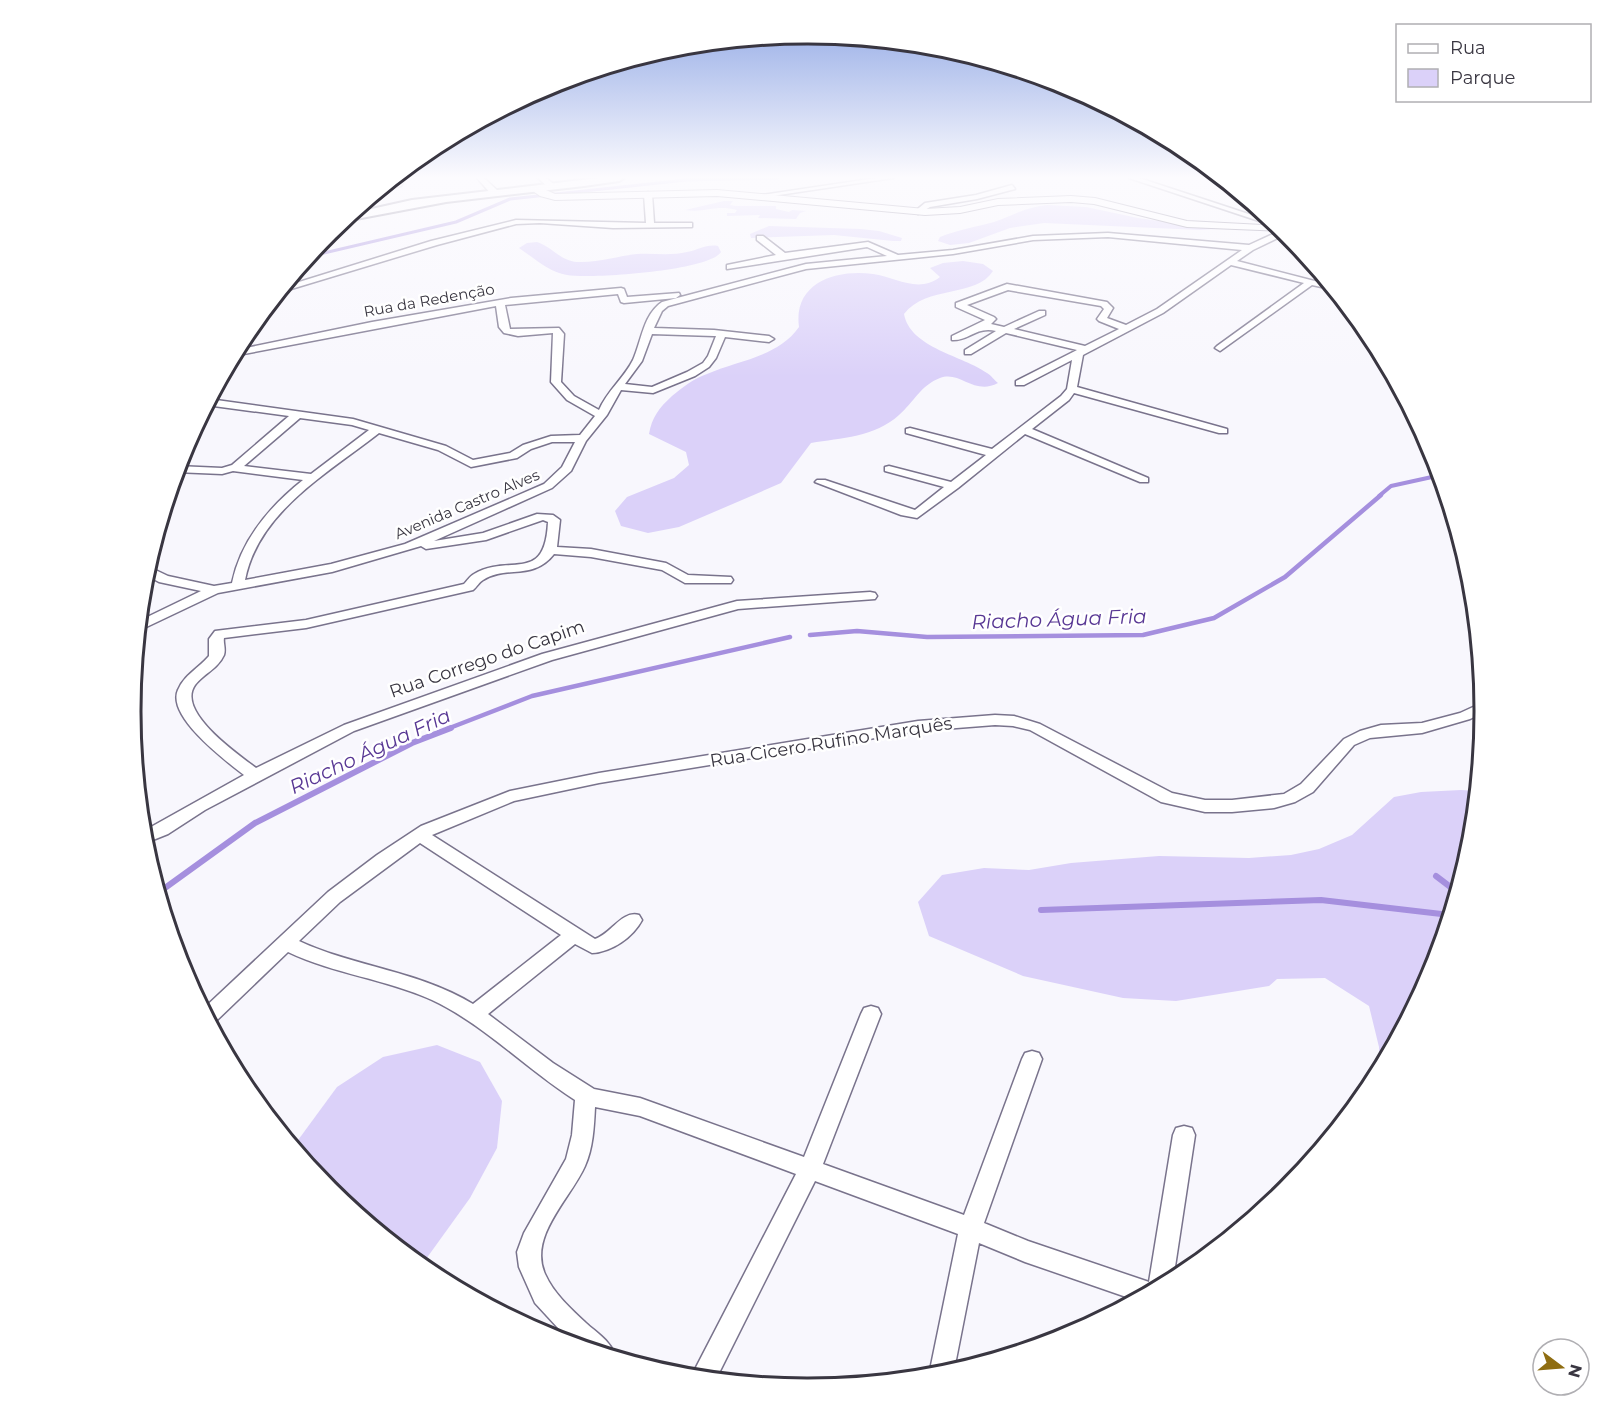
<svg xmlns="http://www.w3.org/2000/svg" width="1615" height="1421" font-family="Montserrat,sans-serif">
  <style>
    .green { fill: #dbd1f9 }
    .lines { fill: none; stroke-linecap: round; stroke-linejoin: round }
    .stream-far3 { stroke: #a58fde; stroke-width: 3 }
    .stream-far2 { stroke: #a58fde; stroke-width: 4 }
    .stream-far1 { stroke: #a58fde; stroke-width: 4.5 }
    .stream { stroke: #a58fde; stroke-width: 6 }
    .minor-casing { stroke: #79738c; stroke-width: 3 }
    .tertiary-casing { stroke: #79738c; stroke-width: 2 }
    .secondary-casing { stroke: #79738c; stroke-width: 4 }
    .minor { fill: #fff; fill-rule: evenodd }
    .tertiary { fill: #fff; fill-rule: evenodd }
    .secondary { fill: #fff; fill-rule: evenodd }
    .labels { text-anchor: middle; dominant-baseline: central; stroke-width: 5; stroke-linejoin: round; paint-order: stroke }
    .far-street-label { font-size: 15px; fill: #393641; stroke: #fff }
    .street-label { font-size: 18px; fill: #393641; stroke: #fff }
    .water-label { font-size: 20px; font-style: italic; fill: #583794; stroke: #fff }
    .rim { fill: none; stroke: #393641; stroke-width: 3 }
  </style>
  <rect width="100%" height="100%" fill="#f8f7fd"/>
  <g class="green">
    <path d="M724,201H733L730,205L736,206H776V209L789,212L792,210L806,211L800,213L796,219L758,218L760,215L727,216V213H735L737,210C715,204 707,213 685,210Z"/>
    <path d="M1047,205L1086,207L1138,218L1216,229L1200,230L1044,223L1010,228L969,243L950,245L938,241L940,237C957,230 976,227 994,222C1015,215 1023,208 1047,205Z"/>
    <polygon points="769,226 861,229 879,231 902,238 901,241 893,241 834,235 751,238 750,234"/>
    <path d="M537,242C552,247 561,261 577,262C598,263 617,256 637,254C654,253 671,256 687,252C699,250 706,244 718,246L721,252C709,271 591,279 567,275C549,272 534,258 519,248L527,243Z"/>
    <path d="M963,261L983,264L993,271C976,298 926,285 904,314C910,348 964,356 987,373C991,375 994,380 998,383C974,396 960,370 940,378C921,385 914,402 899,415C875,437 841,438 811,443L781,483L756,494L679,527L648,533L621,526L615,511L627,497L674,478L689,465L686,452L649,434C652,417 659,408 672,396C683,387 693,379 707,374C739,360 778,357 799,327C793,282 837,269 873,274C896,277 918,294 940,277L930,268L943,263Z"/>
    <polygon points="1461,790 1477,791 1472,843 1433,970 1380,1070 1379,1047 1369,1006 1325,978 1277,979 1269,986 1176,1001 1123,998 1023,976 929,936 918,902 942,875 984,868 1029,870 1071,863 1159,856 1249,858 1291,855 1319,849 1352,835 1394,797 1421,792"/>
    <polygon points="437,1045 480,1062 502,1101 497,1148 470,1198 421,1266 328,1189 293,1147 337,1087 383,1057"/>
  </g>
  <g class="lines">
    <polyline class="stream-far3" points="307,257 456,222 510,199 686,180 778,178"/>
    <polyline class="stream-far2" points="1379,496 1391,486 1441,475"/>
    <g class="stream-far1">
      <polyline points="810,635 857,631 927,637 1143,635 1214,618 1285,577 1381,495"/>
      <polyline points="447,729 532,696 790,637"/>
    </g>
    <g class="stream">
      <polyline points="1436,876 1457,892"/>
      <polyline points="158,893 255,823 412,743 451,728"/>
      <polyline points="1041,910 1321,900 1450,915"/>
    </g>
    <defs>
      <g id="minor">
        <polygon points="398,178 405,178 401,186 381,189 386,184 395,182"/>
        <polygon points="477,178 484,178 498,191 498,195 492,195"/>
        <polygon points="538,178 546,178 557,187 550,189"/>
        <polygon points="876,178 893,178 759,198 755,196"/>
        <polygon points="1129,178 1139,178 1276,223 1283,229"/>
        <polygon points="1012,185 1015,189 977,199 930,207 918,214 914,212 925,203 976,195"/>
        <polygon points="648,192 652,194 654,223 692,223 692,227 613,228 540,223 516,224 437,245 278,293 283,287 431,241 516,220 646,223 644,194"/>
        <path d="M1284,229L1288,233L1253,250L1237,261L1330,285L1335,290L1312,285L1220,351L1215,348L1217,346L1304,283L1231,265L1163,313L1083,355L1077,387L1227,429V433H1219L1074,393L1069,400L1032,429L1148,478V482H1140L1025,434L958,488L917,518L901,515L815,482L817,480H825L915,510L944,487L885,471V467L889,466L951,482L986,455L906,433V429L910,428L992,449L1061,396L1067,389L1072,360L1024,385H1016V381L1077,350L1006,333L971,354H965V350L996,331C976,326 969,341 952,340V336L985,320L956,307V303L1007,284L1107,302L1113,308L1107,318L1126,325L1157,309L1242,250L1108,237L1033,240L953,254L806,269L668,306L662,311L654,328L714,330L769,336L774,339L769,342L725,337L716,358L709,367L695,376L653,393L621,390L607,415L586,441L571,471L552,488L434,541L483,533L537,514L553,515L560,520L557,547L591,549L666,563L688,575L731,577L733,580L731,583H685L662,570L591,557L554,554C533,581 506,565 483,580C479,582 477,587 473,590L306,628L224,638C223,643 226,649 224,655C218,669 203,674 195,685C176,712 238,754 256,768L344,725L542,654L737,601L870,592L875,593L877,596L875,599L738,609L552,660L354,731L205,810L168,834L143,844L142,832L244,775C226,761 166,716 178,690C184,675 199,668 209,656V639L215,631L306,620L464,584C467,581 470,576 474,574C510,553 545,585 548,522L543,520L486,540L426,549L421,546L332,572L218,593L138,631L139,621L201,591L159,582L144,574L147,566L168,576L214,586L232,583C241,540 269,507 303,480L233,471L222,474L175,472L177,466L222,468L232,465L289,416L206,405L209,399L353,419L446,446L473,460L510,453L523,445L551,436L580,435L595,416L567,400L551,382L553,333L518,336L504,333L499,327L496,306L233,356L236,350L372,322L511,298L621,288L624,289L627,297L679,293L680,295L676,298L624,303L621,302L618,294L505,305L510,329L559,328L564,334L561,382L574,396L599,410C607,391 624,378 633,360C642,340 643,315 662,302L806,264L887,256L867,247L727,269V265L776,255L757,240V236H763L785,253L868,242L898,255L953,250L1033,236L1108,233L1249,245ZM1008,290L1101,306L1104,309L1097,319L1099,321L1119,329L1085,346L1014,329L1045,315V311H1039L1004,327L991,324L996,319L994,317L967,305ZM652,334L714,336H716L708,356L703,363L687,372L652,387L625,384L642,361ZM300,418L352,425L369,430L311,474L244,466ZM379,433L438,450L471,467L517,458L531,449L552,442H575L562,467L544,484L405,544L331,564L245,580C258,512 328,473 379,433Z"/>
        <path d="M1484,702L1485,712L1470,719L1422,733L1370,738L1354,745L1313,792L1295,802L1274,808L1232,812H1205L1161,802L1030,730L1013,726L995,725L918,731L599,783L514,801L432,835L595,939C611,934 622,910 639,915L642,920C633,937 612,952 592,953L575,944L488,1014L553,1063L594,1089L640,1098L804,1157L861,1014L864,1008L871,1006L878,1008L881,1014L823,1164L964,1215L1022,1059L1025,1053L1032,1051L1039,1053L1042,1059L984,1223L1028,1241L1149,1282L1173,1135L1176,1128L1184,1126L1192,1128L1195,1135L1173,1280L1135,1300L1025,1262L979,1243L954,1370L939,1375H929L958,1234L815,1181L716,1379L691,1377L796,1174L640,1116L595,1107C594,1127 593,1148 585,1166C571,1198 528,1236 545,1274C554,1294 571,1309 586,1323C597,1333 609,1340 614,1353L613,1356L570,1341L535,1303L519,1267L517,1252L524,1233L566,1159L572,1135L575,1100C526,1069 485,1025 432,1000C386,979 334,974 288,952L214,1023L210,1024L203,1009L328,892L377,855L421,826L510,791L599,773L918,721L995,715L1014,716L1040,724L1172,793L1205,800H1232L1284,794L1301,784L1344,739L1360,731L1381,725L1422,723L1460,713ZM420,843L561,935L473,1004C419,971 355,967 299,941L340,902Z"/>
      </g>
      <polygon id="tertiary" points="533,187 539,187 555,194 717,190 925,209 960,207 998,199 1071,196 1095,198 1187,221 1280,226 1286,231 1187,227 1094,204 1071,202 998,205 960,213 925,215 717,196 555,200 540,196 533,191"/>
      <polygon id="secondary" points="598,178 624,178 619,181 584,186 446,202 340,222 349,214 412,200"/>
    </defs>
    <use href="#minor" class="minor-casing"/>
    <use href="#tertiary" class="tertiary-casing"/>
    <use href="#secondary" class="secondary-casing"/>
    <use href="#minor" class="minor"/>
    <use href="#tertiary" class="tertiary"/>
    <use href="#secondary" class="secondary"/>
  </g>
  <linearGradient id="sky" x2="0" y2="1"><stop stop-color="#8da5e4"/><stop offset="0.47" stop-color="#fcfbfe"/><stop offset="1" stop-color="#fcfbfe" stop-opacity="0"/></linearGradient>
  <rect width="1615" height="377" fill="url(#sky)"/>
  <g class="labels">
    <g class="far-street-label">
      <text transform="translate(429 300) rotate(-10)">Rua da Redenção</text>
      <text transform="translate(467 504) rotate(-23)">Avenida Castro Alves</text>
    </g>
    <g class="street-label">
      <text transform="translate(487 659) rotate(-19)">Rua Corrego do Capim</text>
      <text transform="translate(831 742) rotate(-9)">Rua Cicero Rufino Marquês</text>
    </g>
    <g class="water-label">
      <text transform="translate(1059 619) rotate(-2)">Riacho Água Fria</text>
      <text transform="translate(370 751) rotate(-25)">Riacho Água Fria</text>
    </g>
  </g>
  <path d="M0 0H1615V1421H0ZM807 44H808A666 666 0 0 1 1474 710V712A666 666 0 0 1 808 1378H807A666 666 0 0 1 141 712V710A666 666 0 0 1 807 44Z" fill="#fff" fill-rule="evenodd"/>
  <path class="rim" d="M807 44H808A666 666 0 0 1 1474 710V712A666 666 0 0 1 808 1378H807A666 666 0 0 1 141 712V710A666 666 0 0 1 807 44Z"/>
  <rect x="1396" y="24" width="195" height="78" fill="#ffffff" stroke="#b0afb3" stroke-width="1.5"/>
  <rect x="1408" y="44" width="30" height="9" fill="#ffffff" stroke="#b0afb3" stroke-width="1.5"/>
  <text x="1450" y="54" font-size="18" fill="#393641">Rua</text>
  <rect x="1408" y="69" width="30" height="18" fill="#dbd1f9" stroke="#b0afb3" stroke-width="1.5"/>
  <text x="1450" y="84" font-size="18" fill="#393641">Parque</text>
  <g transform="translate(1561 1367) rotate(106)"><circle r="28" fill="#ffffff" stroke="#b0afb3" stroke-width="1.5"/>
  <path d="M0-4.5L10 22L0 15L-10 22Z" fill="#8f6d11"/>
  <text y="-9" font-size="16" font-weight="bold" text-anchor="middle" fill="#393641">N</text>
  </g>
</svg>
